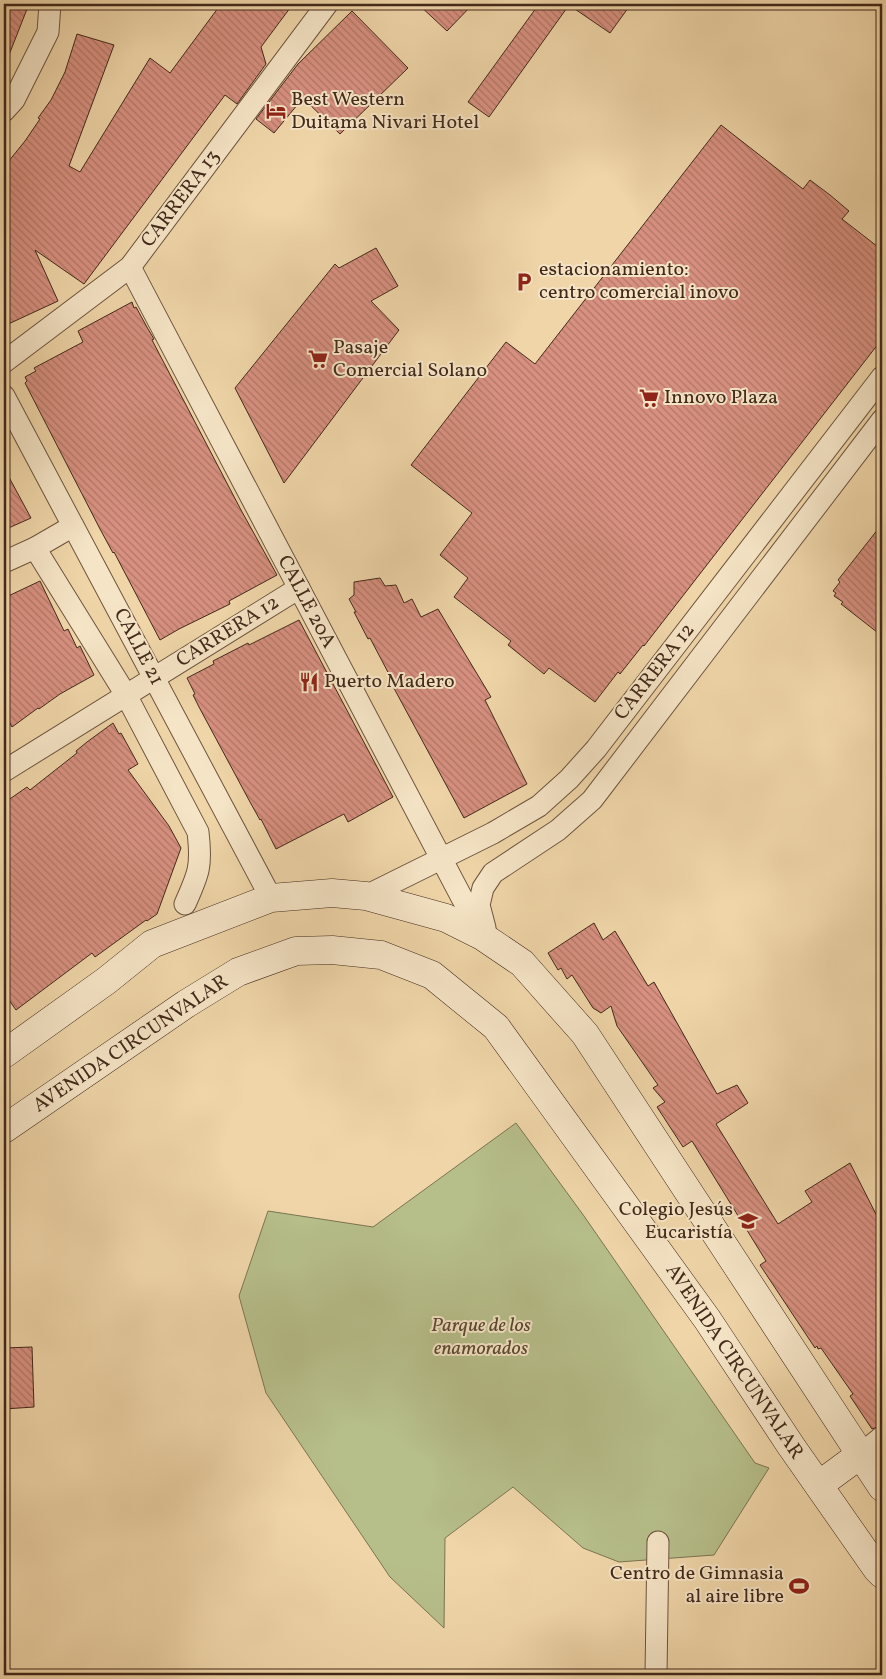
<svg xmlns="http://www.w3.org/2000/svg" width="886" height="1679" font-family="Vollkorn,serif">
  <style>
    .green { fill: #b6be8a; stroke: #7c7452 }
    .building { fill: url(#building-back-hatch); stroke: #42291a }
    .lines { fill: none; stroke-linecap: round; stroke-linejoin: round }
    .minor-casing { stroke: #6d543e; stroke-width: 23 }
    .secondary-casing { stroke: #42291a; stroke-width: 29 }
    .minor { stroke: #f5e4c6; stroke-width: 21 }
    .secondary { stroke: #f5e4c6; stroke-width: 28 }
    .labels { text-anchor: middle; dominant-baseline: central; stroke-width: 4; stroke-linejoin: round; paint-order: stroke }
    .poi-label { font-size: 20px; fill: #42291a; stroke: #f5e4c6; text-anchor: start }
    .street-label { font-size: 20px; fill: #42291a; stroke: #f5e4c6 }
    .park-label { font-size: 20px; font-style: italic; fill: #594730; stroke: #f5e4c6 }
  </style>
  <defs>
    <pattern id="building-back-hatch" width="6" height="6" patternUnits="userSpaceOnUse" patternTransform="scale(1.25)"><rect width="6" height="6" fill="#d89080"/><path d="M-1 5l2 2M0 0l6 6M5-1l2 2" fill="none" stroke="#b17668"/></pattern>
  </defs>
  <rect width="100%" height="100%" fill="#efd5a8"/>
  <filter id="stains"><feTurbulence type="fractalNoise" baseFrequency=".004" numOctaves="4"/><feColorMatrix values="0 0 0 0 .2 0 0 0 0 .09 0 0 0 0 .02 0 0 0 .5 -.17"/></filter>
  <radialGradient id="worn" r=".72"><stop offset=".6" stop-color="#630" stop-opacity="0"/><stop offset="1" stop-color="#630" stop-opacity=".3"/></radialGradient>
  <polygon class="green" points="516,1123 584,1216 755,1463 769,1468 714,1555 619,1562 583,1548 513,1487 445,1538 444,1628 390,1577 266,1393 239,1296 268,1211 373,1227"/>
  <g class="building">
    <polygon points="4,4 29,4 5,65 4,65"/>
    <polygon points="221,4 293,4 261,47 266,64 237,104 225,95 84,284 35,250 58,301 4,326 4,167 25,141 40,119 38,118 51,100 65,72 77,34 114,45 69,166 80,172 150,58 170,73"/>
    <polygon points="418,4 473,4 447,31"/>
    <polygon points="539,4 631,4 610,33 569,5 489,117 468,102"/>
    <polygon points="352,11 408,68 340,134 303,98 274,133 256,119 298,64"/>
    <polygon points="721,125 803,189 810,180 830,195 849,211 842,219 882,250 882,339 644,646 643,645 620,674 618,672 595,702 549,668 544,674 508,645 511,641 454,597 468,578 440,555 472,513 411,465 506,342 535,364"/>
    <polygon points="376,248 398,286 371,301 399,330 284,483 235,388 335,264 339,268"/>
    <polygon points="132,302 134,308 136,307 148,329 154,339 152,340 241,510 277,575 229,601 230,604 179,629 160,640 114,552 113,553 100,529 25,383 27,381 25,377 36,371 34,368 83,342 78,331"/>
    <polygon points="4,468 31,518 4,530"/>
    <polygon points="882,524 882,636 841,604 843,602 834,596 836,593 833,591 840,582 838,580"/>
    <polygon points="380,578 385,586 396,585 404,603 412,599 421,617 438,609 491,697 485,700 527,784 464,818 389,679 391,678 370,638 368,639 354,612 356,612 349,599 354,595 354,582"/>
    <polygon points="40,581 64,631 68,629 77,648 80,646 94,675 60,694 39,709 38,708 12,727 4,713 4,598"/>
    <polygon points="299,620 393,797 348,822 344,814 276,849 261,819 260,820 250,802 199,707 193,695 195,694 187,678 214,664 213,661 248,643 249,645"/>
    <polygon points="113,723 119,734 121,733 138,764 128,770 169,826 181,848 157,914 147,921 146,920 95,957 92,953 16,1010 4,993 4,803 27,787 30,790 77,753 76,751 87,742"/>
    <polygon points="594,923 603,940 615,931 648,986 654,982 717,1094 737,1085 748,1103 716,1124 778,1224 812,1202 805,1191 850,1163 882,1226 882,1425 872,1429 850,1396 853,1394 821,1348 818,1349 817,1346 815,1348 760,1265 766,1261 692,1141 683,1147 657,1107 665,1102 653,1088 658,1085 617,1026 611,1006 601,1013 593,1008 572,975 567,979 561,968 558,970 548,953"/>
    <polygon points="32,1347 34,1407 4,1409 4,1348"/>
  </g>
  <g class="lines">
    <defs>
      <g id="minor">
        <polyline points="4,111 14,100 48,32 50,4"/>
        <polyline points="130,267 482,936"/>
        <polyline points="4,362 130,267 327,4"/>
        <polyline points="4,396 271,898"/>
        <path d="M35,548L126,695L198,832C202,866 199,873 185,904"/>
        <polyline points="4,562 35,548 73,526"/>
        <polyline points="4,771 299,588"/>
        <polyline points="366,896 493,833 539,806 569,779 596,749 882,377"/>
        <polyline points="485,928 479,905 483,888 493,873 558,830 592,800 882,420"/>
        <polyline points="861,1454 882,1437"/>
        <polyline points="656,1675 658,1542"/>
      </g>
      <g id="secondary">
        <polyline points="4,1054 106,981 152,944 271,898 332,893 366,896 446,918 482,936 522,963 585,1034 882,1487"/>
        <polyline points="4,1129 186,1004 238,972 296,951 332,950 381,955 432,975 496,1027 707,1319 791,1446 877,1569 882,1574"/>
        <polyline points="819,1485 861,1454"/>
      </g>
    </defs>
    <use href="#minor" class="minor-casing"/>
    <use href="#secondary" class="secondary-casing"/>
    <use href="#minor" class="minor"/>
    <use href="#secondary" class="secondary"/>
  </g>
  <defs>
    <symbol id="hotel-bare" viewBox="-9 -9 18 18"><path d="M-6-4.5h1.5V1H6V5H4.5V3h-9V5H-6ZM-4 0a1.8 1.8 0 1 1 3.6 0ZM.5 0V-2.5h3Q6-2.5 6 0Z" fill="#8f2418" stroke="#f5e4c6" stroke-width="2.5" paint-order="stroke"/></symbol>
    <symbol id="parking-bare" viewBox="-9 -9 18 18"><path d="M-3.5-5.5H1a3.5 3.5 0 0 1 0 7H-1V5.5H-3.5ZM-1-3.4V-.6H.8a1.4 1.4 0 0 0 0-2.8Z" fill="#8f2418" stroke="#f5e4c6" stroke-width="2.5" paint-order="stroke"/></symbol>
    <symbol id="supermarket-bare" viewBox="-9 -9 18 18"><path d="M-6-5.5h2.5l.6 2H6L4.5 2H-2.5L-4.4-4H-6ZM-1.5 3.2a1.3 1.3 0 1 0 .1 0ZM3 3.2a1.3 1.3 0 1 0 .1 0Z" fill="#8f2418" stroke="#f5e4c6" stroke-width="2.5" paint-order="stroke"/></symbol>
    <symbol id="restaurant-bare" viewBox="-9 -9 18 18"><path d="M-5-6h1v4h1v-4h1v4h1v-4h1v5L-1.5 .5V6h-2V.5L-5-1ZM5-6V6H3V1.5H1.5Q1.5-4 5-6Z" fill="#8f2418" stroke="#f5e4c6" stroke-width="2.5" paint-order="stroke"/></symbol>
    <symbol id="school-bare" viewBox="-9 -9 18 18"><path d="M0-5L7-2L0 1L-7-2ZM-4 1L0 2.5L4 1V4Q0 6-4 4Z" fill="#8f2418" stroke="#f5e4c6" stroke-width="2.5" paint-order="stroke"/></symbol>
    <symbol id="stadium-bare" viewBox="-9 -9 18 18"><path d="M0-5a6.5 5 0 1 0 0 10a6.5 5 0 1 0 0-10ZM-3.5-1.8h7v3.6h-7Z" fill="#8f2418" stroke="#f5e4c6" stroke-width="2.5" paint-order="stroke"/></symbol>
  </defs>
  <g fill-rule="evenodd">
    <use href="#hotel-bare" x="262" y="97" width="28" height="28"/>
    <use href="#parking-bare" x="510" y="268" width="28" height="28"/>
    <use href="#supermarket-bare" x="304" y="345" width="28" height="28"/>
    <use href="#supermarket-bare" x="635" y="384" width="28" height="28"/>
    <use href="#restaurant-bare" x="295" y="668" width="28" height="28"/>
    <use href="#school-bare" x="734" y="1207" width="28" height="28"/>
    <use href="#stadium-bare" x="785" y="1572" width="28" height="28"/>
  </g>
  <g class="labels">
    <g class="poi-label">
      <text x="291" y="100">Best Western<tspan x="291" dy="23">Duitama Nivari Hotel</tspan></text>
      <text x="539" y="270">estacionamiento:<tspan x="539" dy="23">centro comercial inovo</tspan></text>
      <text x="333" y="348">Pasaje<tspan x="333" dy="23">Comercial Solano</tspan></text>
      <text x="664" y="398">Innovo Plaza</text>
      <text x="324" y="682">Puerto Madero</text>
      <text x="733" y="1210" text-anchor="end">Colegio Jesús<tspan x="733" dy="23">Eucaristía</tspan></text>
      <text x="784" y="1574" text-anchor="end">Centro de Gimnasia<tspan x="784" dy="23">al aire libre</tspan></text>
    </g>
    <g class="street-label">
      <text transform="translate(181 199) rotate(-53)">CARRERA 13</text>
      <text transform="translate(306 602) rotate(62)">CALLE 20A</text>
      <text transform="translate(228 632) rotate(-32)">CARRERA 12</text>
      <text transform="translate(138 647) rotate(62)">CALLE 21</text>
      <text transform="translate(655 672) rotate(-52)">CARRERA 12</text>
      <text transform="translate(131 1044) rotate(-34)">AVENIDA CIRCUNVALAR</text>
      <text transform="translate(734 1362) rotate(56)">AVENIDA CIRCUNVALAR</text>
    </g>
    <g class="park-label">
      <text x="481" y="1326">Parque de los<tspan x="481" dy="23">enamorados</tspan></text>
    </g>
  </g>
  <rect width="886" height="1679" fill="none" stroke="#efd5a8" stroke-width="20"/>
  <rect x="5" y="5" width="876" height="1669" fill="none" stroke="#42291a" stroke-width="2.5"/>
  <rect x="10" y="10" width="866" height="1659" fill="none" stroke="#42291a"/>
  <rect width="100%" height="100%" filter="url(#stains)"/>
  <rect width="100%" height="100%" fill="url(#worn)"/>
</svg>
